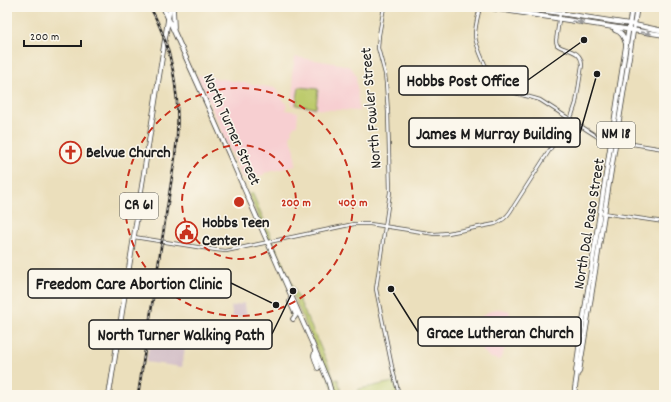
<svg xmlns="http://www.w3.org/2000/svg" width="671" height="402" font-family="Dekko,sans-serif">
  <style>
    .built { fill: #f7cfd1 }
    .industrial { fill: #d2bdc6 }
    .green { fill: #bdcb6d; stroke: #6c7444 }
    .lines { fill: none; stroke-linecap: round; stroke-linejoin: round }
    .minor-casing { stroke: #3b3934; stroke-width: 4 }
    .major-casing { stroke: #3b3934; stroke-width: 5.5 }
    .minor { stroke: #fff; stroke-width: 2.5 }
    .major { stroke: #fff; stroke-width: 4 }
    .rail-casing { stroke: #1c1c1c; stroke-width: 2.5 }
    .rail { stroke: #fbf7ec; stroke-width: 1; stroke-dasharray: 3; stroke-linecap: butt }
    .oneway { fill: #999 }
    .ring { fill: none; stroke: #c8321e; stroke-width: 2; stroke-dasharray: 7 5 }
    .labels { text-anchor: middle; dominant-baseline: central; stroke-width: 3; stroke-linejoin: round; paint-order: stroke }
    .shield { fill: #fbf7ec; stroke: #5f5e5a; stroke-width: 1 }
    .shield-label { font-size: 15px; font-weight: bold; fill: #1c1c1c }
    .street-label { font-size: 16px; fill: #1c1c1c; stroke: #fbf7ec }
    .poi-label { font-size: 16px; font-weight: bold; fill: #1c1c1c; stroke: #fbf7ec; text-anchor: start }
    .centre { fill: #c8321e; stroke: #fbf7ec; stroke-width: 2 }
    .ring-label { font-size: 12px; text-anchor: middle; font-weight: bold; fill: #c8321e; stroke: #fbf7ec; stroke-width: 3; stroke-linejoin: round; paint-order: stroke }
    .leader { fill: none; stroke: #1c1c1c; stroke-width: 1.5 }
    .callout-dot { fill: #1c1c1c; stroke: #fbf7ec; stroke-width: 1.5 }
    .callout { fill: #fbf7ec; stroke: #1c1c1c; stroke-width: 1.5 }
    .callout-label { font-size: 17px; text-anchor: middle; font-weight: bold; fill: #1c1c1c }
  </style>
  <rect width="100%" height="100%" fill="#fbf7ec"/>
  <filter id="ink" filterUnits="userSpaceOnUse"><feTurbulence type="fractalNoise" baseFrequency=".025" numOctaves="2"/><feDisplacementMap in="SourceGraphic" scale="8" xChannelSelector="R" yChannelSelector="G"/><feConvolveMatrix kernelMatrix="1 2 1 2 8 2 1 2 1" color-interpolation-filters="sRGB"/></filter>
  <filter id="wash" filterUnits="userSpaceOnUse"><feTurbulence type="fractalNoise" baseFrequency=".012" numOctaves="4" result="noise"/><feDisplacementMap in="SourceGraphic" scale="16" xChannelSelector="R" yChannelSelector="G"/><feGaussianBlur stdDeviation="0.9" result="paint"/><feColorMatrix in="noise" values="0 0 0 0 0 0 0 0 0 0 0 0 0 0 0 0 0 1.4 0 .05"/><feComposite in="paint" operator="in"/></filter>
  <g filter="url(#wash)">
    <rect width="100%" height="100%" fill="#ebdfbc"/>
    <g class="built">
      <polygon points="296,57 340,64 350,67 353,70 356,76 359,110 358,111 313,109 291,105 294,87 292,73 295,58"/>
      <polygon points="197,75 275,88 285,102 287,103 286,110 298,112 297,125 294,126 290,137 295,150 295,157 296,163 295,166 264,173 264,175 242,179 233,155 226,143 218,120 216,119 204,89 201,86 197,77"/>
      <polygon points="496,309 501,309 510,311 504,351 500,359 499,360 491,358 488,356 463,329 488,312"/>
    </g>
    <g class="industrial">
      <polygon points="244,303 247,315 233,318 231,307"/>
      <polygon points="151,335 186,341 182,367 146,362"/>
    </g>
    <g class="green">
      <polygon points="299,87 318,89 316,108 296,105"/>
      <polygon points="252,192 273,242 329,366 334,380 338,379 341,391 334,391 324,366 249,195"/>
      <polygon points="393,382 394,383 398,395 374,395 359,393 358,391 359,389"/>
    </g>
  </g>
  <g filter="url(#ink)">
    <g class="lines">
      <defs>
        <g id="minor">
          <polyline points="384,7 379,35 378,48 385,74 386,83 388,112 390,192 376,289 392,367 399,395"/>
          <path d="M480,7C478,16 475,26 475,35C475,41 478,47 480,53C486,68 492,82 507,90C518,95 529,96 540,100L601,139L664,149"/>
          <polyline points="599,138 607,136 611,133"/>
          <polyline points="603,213 664,222"/>
          <path d="M134,237L216,250L226,251L354,224H370L435,234L448,233L495,224C502,221 506,218 510,212L572,115L576,103L582,65C581,49 567,52 557,45L556,41L560,13"/>
        </g>
        <g id="major">
          <polyline points="163,7 210,111 312,343 328,381 332,395"/>
          <polyline points="172,7 173,8 174,28"/>
          <polyline points="484,7 664,35"/>
          <polyline points="520,7 630,24 664,31"/>
          <path d="M615,30C622,32 624,37 626,44"/>
          <polyline points="291,298 290,302 296,315 293,319"/>
          <polyline points="315,352 314,356 318,368"/>
          <polyline points="576,371 579,347 632,7"/>
          <polyline points="7,395 10,395"/>
          <polyline points="109,395 170,7"/>
          <polyline points="574,395 577,374 579,372 583,348 637,7"/>
        </g>
      </defs>
      <use href="#minor" class="minor-casing"/>
      <use href="#major" class="major-casing"/>
      <use href="#minor" class="minor"/>
      <use href="#major" class="major"/>
      <defs>
        <path id="rail" d="M138,395L175,157C182,107 175,51 150,7"/>
      </defs>
      <use href="#rail" class="rail-casing"/>
      <use href="#rail" class="rail"/>
    </g>
    <defs><path id="oneway-solid" d="M-6-.8H1V-3.2L6.5 0L1 3.2V.8H-6Z"/></defs>
    <g class="oneway">
      <use href="#oneway-solid" transform="translate(578 22) rotate(9)"/>
      <use href="#oneway-solid" transform="translate(646 33) rotate(9)"/>
    </g>
  </g>
  <g class="ring">
    <circle cx="239" cy="202" r="57"/>
    <circle cx="239" cy="202" r="114"/>
  </g>
  <defs>
    <symbol id="church-ring" viewBox="-11 -11 22 22"><circle r="9.5" fill="#fbf7ec" stroke="#c8321e" stroke-width="1.5"/><path d="M-1.2-6h2.4v3.5h3.3v2.4h-3.3V6h-2.4V-.1h-3.3v-2.4h3.3Z" fill="#c8321e"/></symbol>
    <symbol id="civic-ring" viewBox="-11 -11 22 22"><circle r="9.5" fill="#fbf7ec" stroke="#c8321e" stroke-width="1.5"/><path d="M-.6-6.5H3V-4.5H.6V-3L4-1V1h2V6H-6V1h2V-1L-.6-3ZM-1.2 2.5V6h2.4V2.5Z" fill="#c8321e"/></symbol>
  </defs>
  <g fill-rule="evenodd">
    <use href="#church-ring" x="58" y="140" width="25" height="25"/>
    <use href="#civic-ring" x="174" y="220" width="25" height="25"/>
  </g>
  <g class="labels">
    <g class="shield">
      <rect x="597" y="122" width="38" height="26" rx="3"/>
      <rect x="120" y="193" width="38" height="26" rx="3"/>
    </g>
    <g class="shield-label">
      <text x="616" y="135">NM 18</text>
      <text x="139" y="206">CR 61</text>
    </g>
    <g class="street-label">
      <text transform="translate(372 108) rotate(-95)">North Fowler Street</text>
      <text transform="translate(231 130) rotate(66)">North Turner Street</text>
      <text transform="translate(590 224) rotate(-81)">North Dal Paso Street</text>
    </g>
    <g class="poi-label">
      <text x="86" y="153">Belvue Church</text>
      <text x="202" y="223">Hobbs Teen<tspan x="202" dy="18">Center</tspan></text>
    </g>
  </g>
  <circle cx="239" cy="202" r="6" class="centre"/>
  <g class="ring-label">
    <text x="296" y="206">200 m</text>
    <text x="353" y="206">400 m</text>
  </g>
  <path class="leader" d="M584 40L528 80M597 74L580 133M276 305L231 283M391 289L418 332M293 291L272 334"/>
  <g class="callout-dot">
    <circle cx="584" cy="40" r="4"/>
    <circle cx="597" cy="74" r="4"/>
    <circle cx="276" cy="305" r="4"/>
    <circle cx="391" cy="289" r="4"/>
    <circle cx="293" cy="291" r="4"/>
  </g>
  <g class="callout">
    <rect x="399" y="66" width="129" height="29" rx="4"/>
    <rect x="409" y="118" width="171" height="29" rx="4"/>
    <rect x="28" y="269" width="203" height="29" rx="4"/>
    <rect x="418" y="317" width="163" height="29" rx="4"/>
    <rect x="89" y="320" width="183" height="29" rx="4"/>
  </g>
  <g class="callout-label">
    <text x="463" y="86">Hobbs Post Office</text>
    <text x="494" y="139">James M Murray Building</text>
    <text x="129" y="289">Freedom Care Abortion Clinic</text>
    <text x="500" y="338">Grace Lutheran Church</text>
    <text x="181" y="340">North Turner Walking Path</text>
  </g>
  <rect width="671" height="402" fill="none" stroke="#fbf7ec" stroke-width="24"/>
  <path d="M24 40v6h57v-6" fill="none" stroke="#1c1c1c" stroke-width="2"/>
  <text x="30" y="40" font-size="12" fill="#1c1c1c" stroke="#fbf7ec" stroke-width="3" paint-order="stroke">200 m</text>
</svg>
